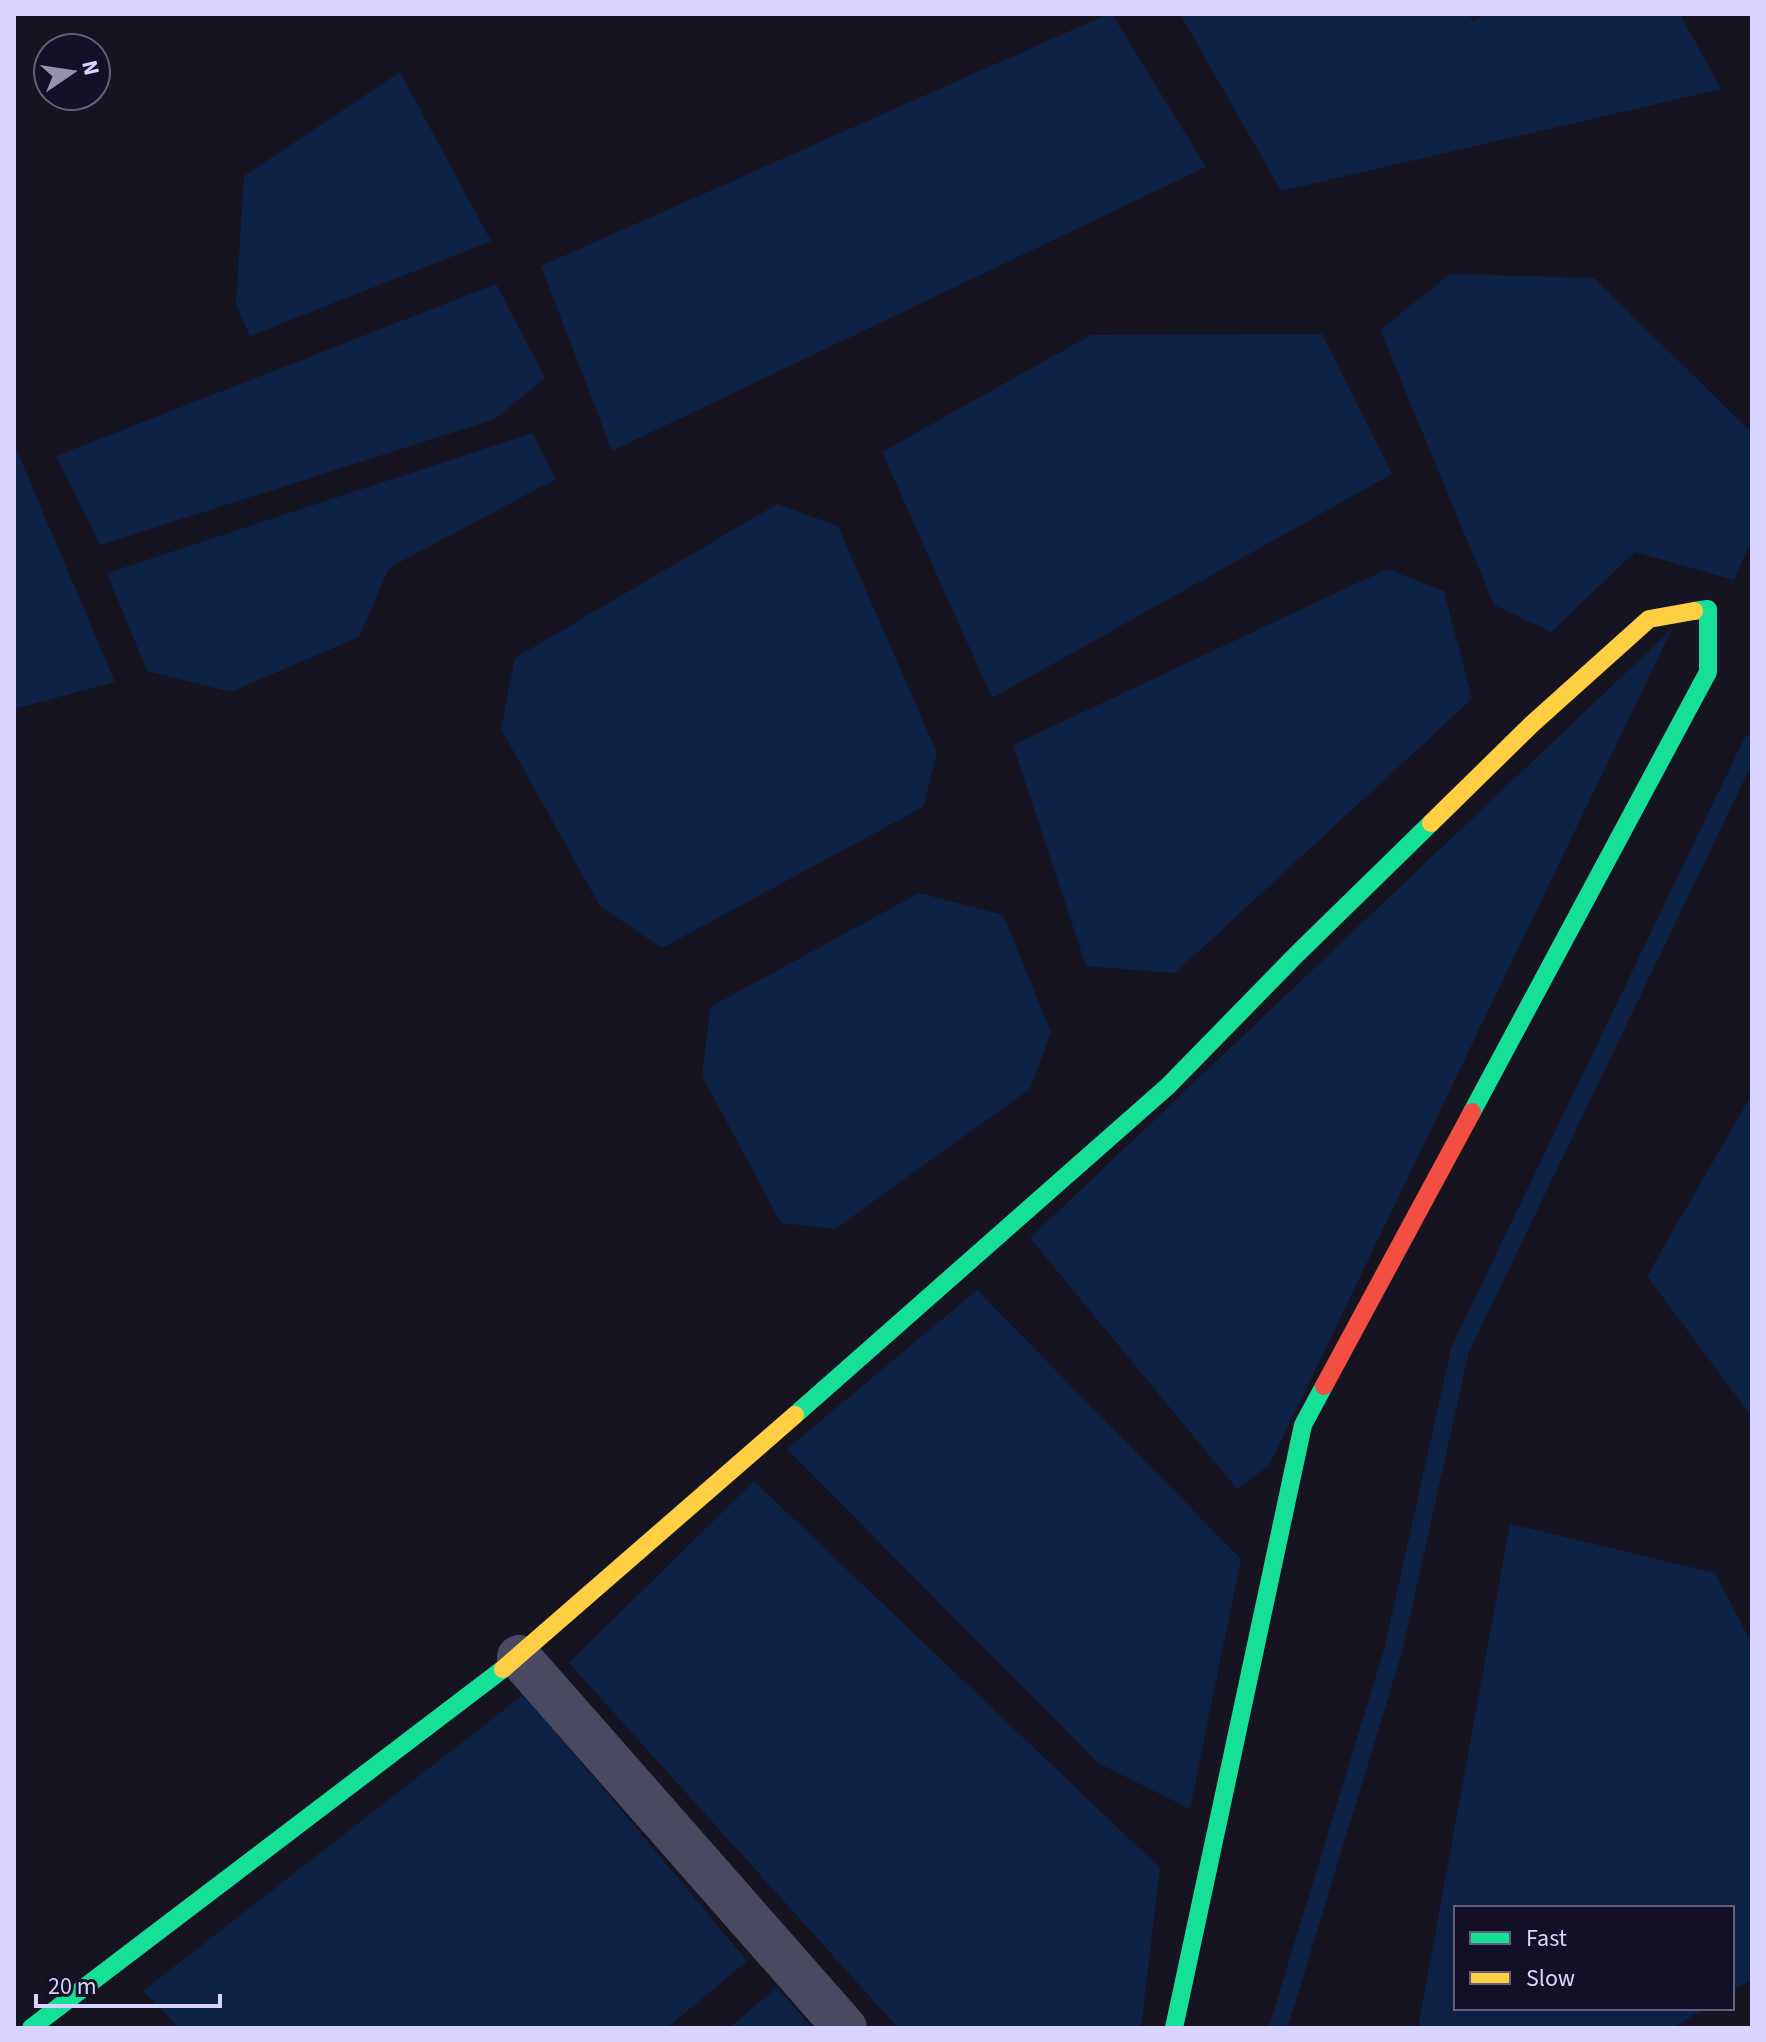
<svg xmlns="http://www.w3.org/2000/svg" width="1766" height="2042" font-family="'Source Sans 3',sans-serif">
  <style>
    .water { fill: #0d2144 }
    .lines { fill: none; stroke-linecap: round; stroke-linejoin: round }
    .stream { stroke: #0d2144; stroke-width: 18 }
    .street { stroke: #4a4962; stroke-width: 44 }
    .fast { stroke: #16e098; stroke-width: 18 }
    .slow { stroke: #ffcf43; stroke-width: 18 }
    .jam { stroke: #f24e42; stroke-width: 18 }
  </style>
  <rect width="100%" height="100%" fill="#161421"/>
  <g class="water">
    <polygon points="1108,14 1112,14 1206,167 612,451 541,266"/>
    <polygon points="1180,14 1468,14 1474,21 1484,14 1680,14 1721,89 1281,191"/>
    <polygon points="400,72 491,241 250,336 236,305 244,176"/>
    <polygon points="1450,274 1594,278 1752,433 1752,539 1734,580 1635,552 1551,632 1494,605 1380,330"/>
    <polygon points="496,284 545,378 495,419 100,545 56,456"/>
    <polygon points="1322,334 1392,474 992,698 882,452 1091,335"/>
    <polygon points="532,433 556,479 389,568 359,637 231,692 147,671 107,573"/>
    <polygon points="14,444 115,682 14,709"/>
    <polygon points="777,504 838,526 937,753 923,807 662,948 600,906 501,729 515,658"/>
    <polygon points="1387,569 1444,591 1472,699 1175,973 1086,966 1013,745"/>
    <polygon points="1672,629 1269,1466 1237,1489 1030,1238"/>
    <polygon points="919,893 1003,915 1051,1032 1030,1089 835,1229 781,1223 702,1076 710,1007"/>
    <polygon points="1752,1094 1752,1417 1647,1276"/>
    <polygon points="977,1290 1241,1559 1190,1809 1098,1763 787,1449"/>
    <polygon points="754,1481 1160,1868 1141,2028 898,2028 569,1663"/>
    <polygon points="1510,1524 1715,1573 1752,1644 1752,1979 1732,1991 1732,1908 1456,1908 1456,2008 1705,2008 1673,2028 1418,2028"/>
    <polygon points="524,1694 747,1961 667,2028 179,2028 143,1991"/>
    <polygon points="777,1987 812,2028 729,2028"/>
  </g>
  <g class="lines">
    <polyline class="stream" points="1278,2028 1393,1651 1460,1350 1752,743"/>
    <polyline class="street" points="519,1657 845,2028"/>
    <g class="fast">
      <polyline points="1472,1112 1708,672 1708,609 1694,611"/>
      <polyline points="795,1415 1168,1086 1297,954 1431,823"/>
      <polyline points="31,2028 503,1669"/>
      <polyline points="1174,2028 1303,1425 1324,1386"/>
    </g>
    <g class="slow">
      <polyline points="1431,823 1532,724 1649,619 1694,611"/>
      <polyline points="503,1669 795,1415"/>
    </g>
    <polyline class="jam" points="1324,1386 1472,1112"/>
  </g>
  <rect width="1766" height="2042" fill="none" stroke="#d9d4ff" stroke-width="32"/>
  <rect x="1454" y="1906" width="280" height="104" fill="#130f26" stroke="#625e7d" stroke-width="2"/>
  <rect x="1470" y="1932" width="40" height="12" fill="#16e098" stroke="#625e7d" stroke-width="2"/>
  <text x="1526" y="1946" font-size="24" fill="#d9d4ff">Fast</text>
  <rect x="1470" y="1972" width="40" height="12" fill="#ffcf43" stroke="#625e7d" stroke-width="2"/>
  <text x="1526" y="1986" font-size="24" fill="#d9d4ff">Slow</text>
  <g transform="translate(72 72) rotate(77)"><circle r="38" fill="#130f26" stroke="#625e7d" stroke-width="2"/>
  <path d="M0-6L14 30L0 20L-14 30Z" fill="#9591b1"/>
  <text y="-12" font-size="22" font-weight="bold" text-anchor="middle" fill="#d9d4ff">N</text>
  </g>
  <path d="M36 1994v12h184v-12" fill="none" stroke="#d9d4ff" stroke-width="4"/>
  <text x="48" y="1994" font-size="24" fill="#d9d4ff" stroke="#130f26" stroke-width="6" paint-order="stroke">20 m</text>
</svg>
